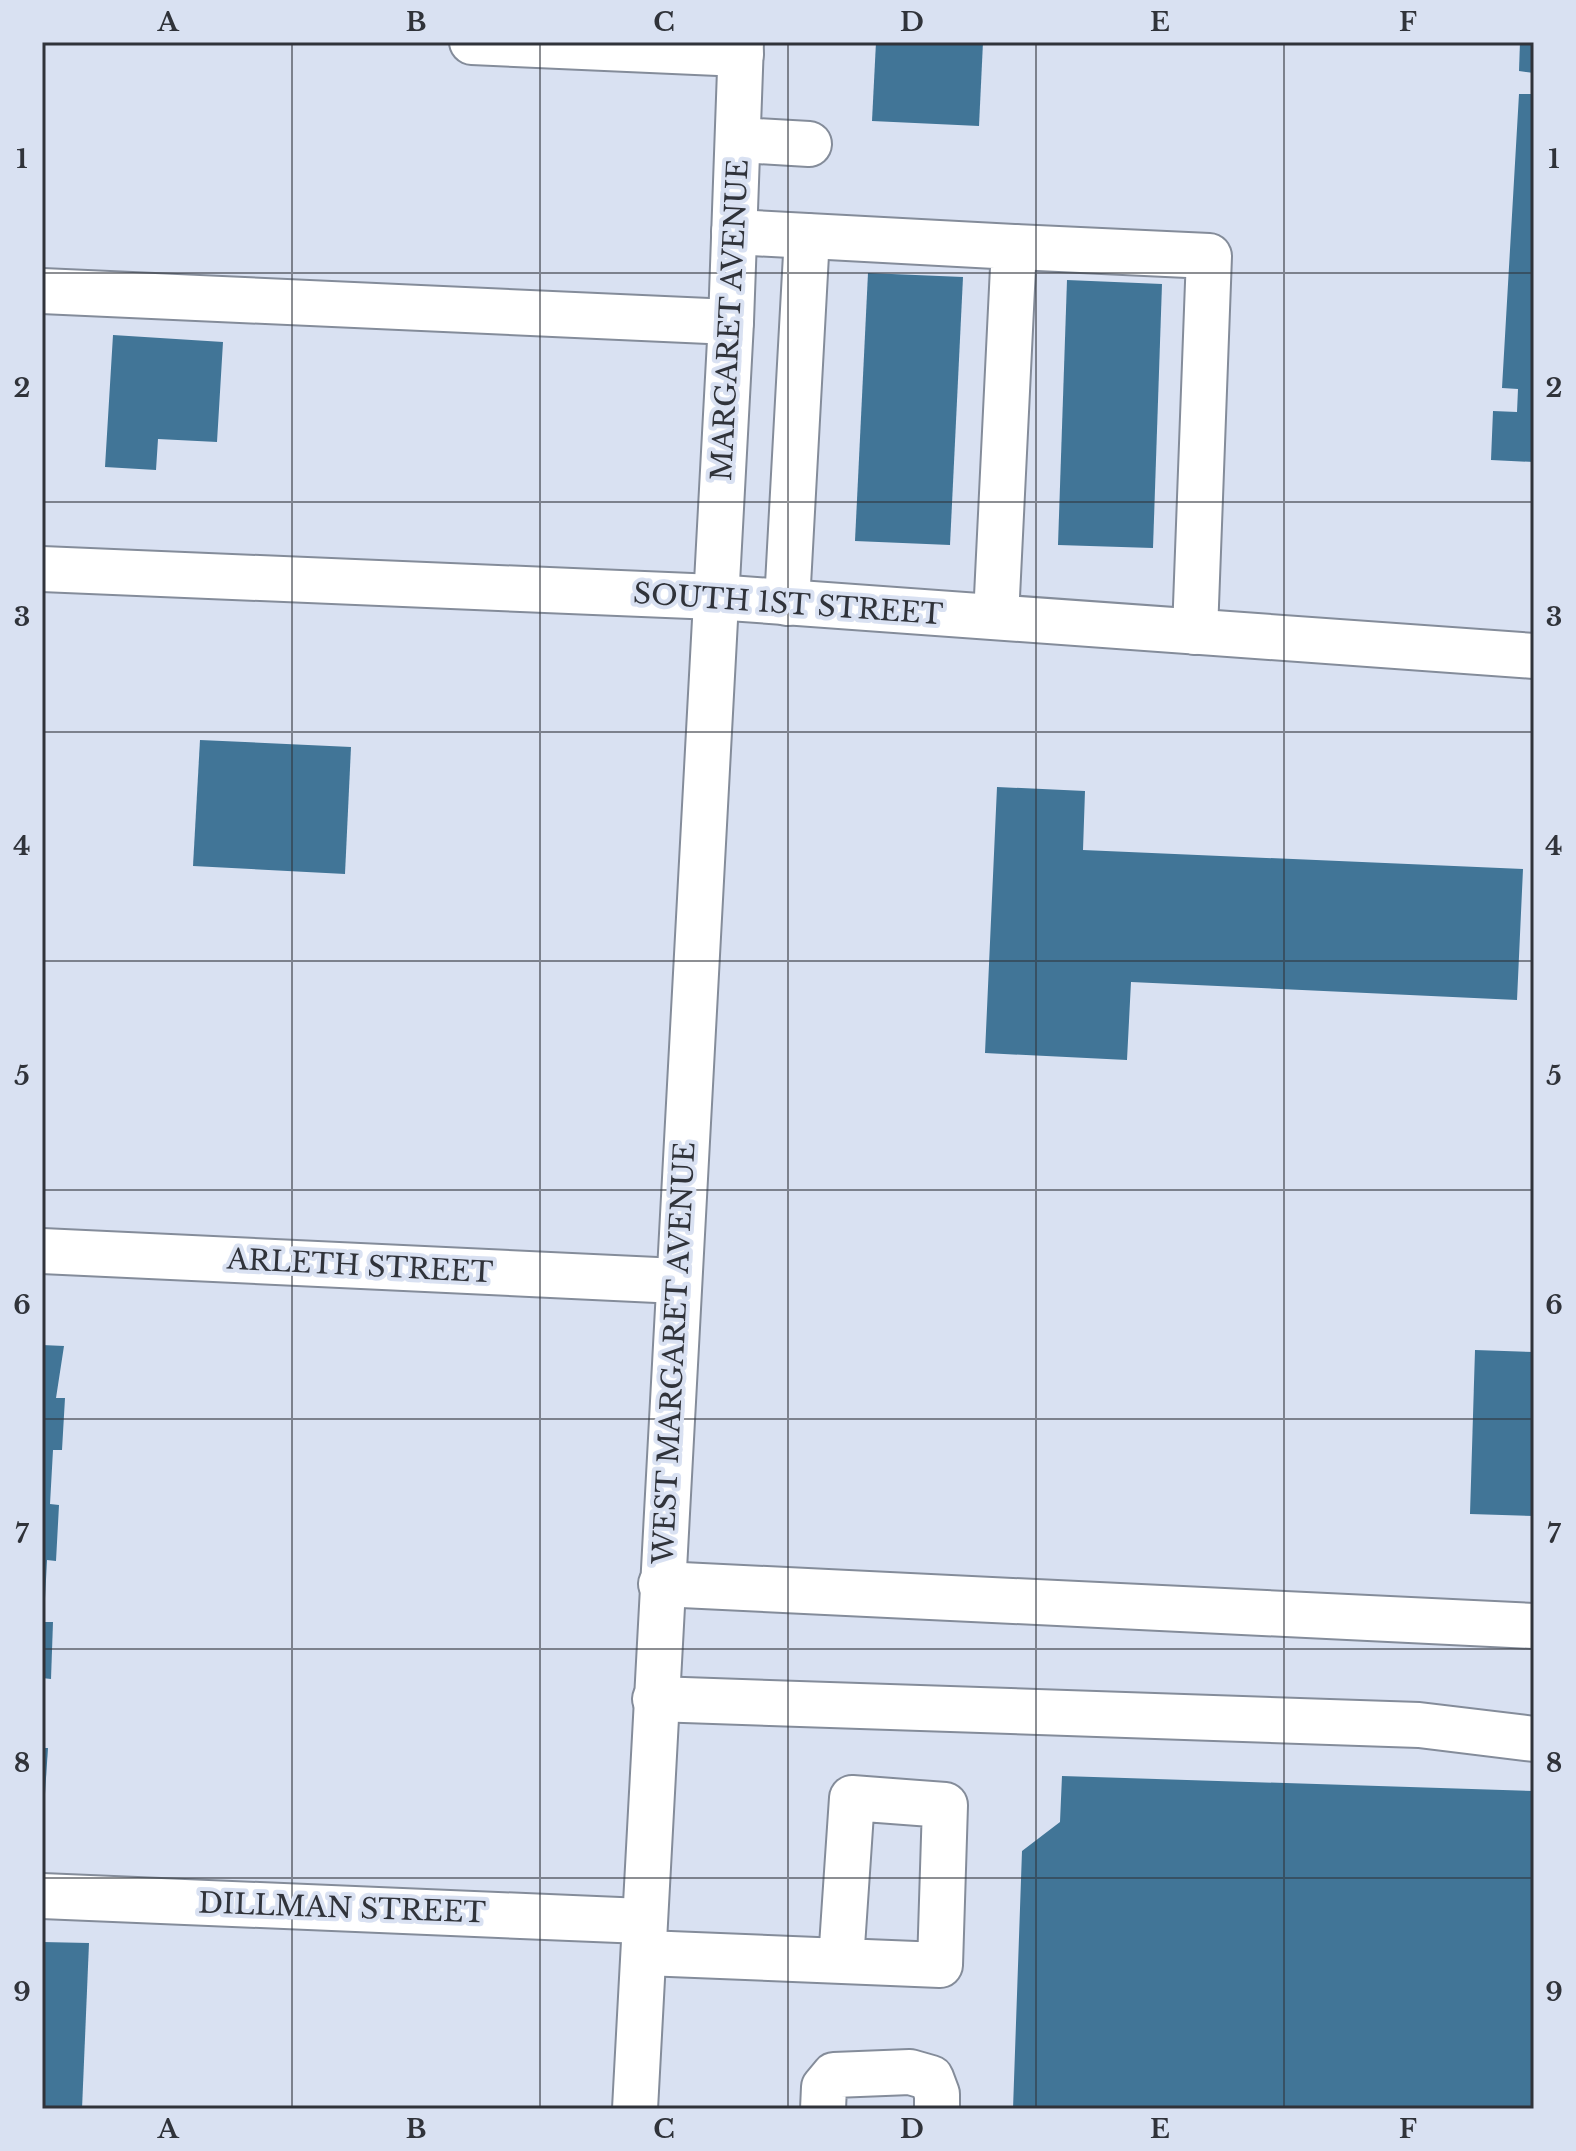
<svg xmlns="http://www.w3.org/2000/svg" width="1576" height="2151" font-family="'Libre Baskerville',serif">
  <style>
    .building { fill: #417597 }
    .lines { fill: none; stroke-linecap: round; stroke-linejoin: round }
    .minor-casing { stroke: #848c9a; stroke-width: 48 }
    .minor { stroke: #fff; stroke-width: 44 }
    .grid { fill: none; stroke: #30333a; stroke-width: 2; stroke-opacity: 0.55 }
    .labels { text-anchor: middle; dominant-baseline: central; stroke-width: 8; stroke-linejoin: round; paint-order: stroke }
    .street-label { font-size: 28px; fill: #30333a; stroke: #d9e1f2 }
    .neatline { fill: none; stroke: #30333a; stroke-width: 3 }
    .grid-label { font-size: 26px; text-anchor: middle; font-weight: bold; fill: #30333a }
  </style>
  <rect width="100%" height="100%" fill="#d9e1f2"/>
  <g class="building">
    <polygon points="876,42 983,42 979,126 872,121"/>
    <polygon points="1520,42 1534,42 1534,73 1519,71"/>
    <polygon points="1519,94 1534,94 1534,462 1491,460 1493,411 1517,412 1518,389 1502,388"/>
    <polygon points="868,273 963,277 950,545 855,541"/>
    <polygon points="1067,280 1162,284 1153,548 1058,545"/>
    <polygon points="113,335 223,342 217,442 158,439 156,470 105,467"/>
    <polygon points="200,740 351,747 345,874 193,866"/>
    <polygon points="997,787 1085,791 1083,850 1523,869 1517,1000 1131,982 1127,1060 985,1053"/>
    <polygon points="42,1345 64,1346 56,1398 65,1398 62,1450 53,1450 50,1504 59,1505 56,1561 47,1560 44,1618"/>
    <polygon points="1475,1350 1534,1352 1534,1516 1470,1514"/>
    <polygon points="42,1622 53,1622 51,1679 42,1678"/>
    <polygon points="42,1748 48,1748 44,1809 42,1809"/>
    <polygon points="1062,1776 1534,1791 1534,2109 1013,2109 1022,1851 1060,1822"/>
    <polygon points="42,1942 89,1943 82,2109 42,2109"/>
  </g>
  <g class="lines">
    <defs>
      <g id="minor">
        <polyline points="472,42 741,54"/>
        <polyline points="739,140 809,144"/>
        <polyline points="734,232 1014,247 996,617"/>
        <polyline points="1014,247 1209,256 1195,632"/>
        <polyline points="42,291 731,322"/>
        <polyline points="42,569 715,597 1534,656"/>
        <polyline points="787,603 807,236"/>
        <polyline points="42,1251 678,1281"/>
        <polyline points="661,1584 1534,1626"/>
        <polyline points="655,1699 1419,1725 1534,1739"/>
        <polyline points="42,1896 643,1921"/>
        <polyline points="645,1953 940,1965 945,1805 852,1798 841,1961"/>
        <polyline points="635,2109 731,322 741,42"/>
        <polyline points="823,2109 824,2087 834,2075 910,2072 931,2078 937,2094 937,2109"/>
      </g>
    </defs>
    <use href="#minor" class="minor-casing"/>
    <use href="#minor" class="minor"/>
  </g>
  <path class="grid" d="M292,42V2109M540,42V2109M788,42V2109M1036,42V2109M1284,42V2109M42,273H1534M42,502H1534M42,732H1534M42,961H1534M42,1190H1534M42,1419H1534M42,1649H1534M42,1878H1534"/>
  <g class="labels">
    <g class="street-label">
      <text transform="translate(730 320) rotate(-87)">MARGARET AVENUE</text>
      <text transform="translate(788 604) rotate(4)">SOUTH 1ST STREET</text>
      <text transform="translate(360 1266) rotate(3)">ARLETH STREET</text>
      <text transform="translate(674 1353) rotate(-87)">WEST MARGARET AVENUE</text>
      <text transform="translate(342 1908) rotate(2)">DILLMAN STREET</text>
    </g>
  </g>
  <rect width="1576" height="2151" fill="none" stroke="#d9e1f2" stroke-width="88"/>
  <rect x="44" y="44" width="1488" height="2063" class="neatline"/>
  <g class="grid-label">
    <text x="168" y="31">A</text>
    <text x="416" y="31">B</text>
    <text x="664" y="31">C</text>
    <text x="912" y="31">D</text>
    <text x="1160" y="31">E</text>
    <text x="1408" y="31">F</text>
    <text x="22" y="168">1</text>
    <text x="1554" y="168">1</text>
    <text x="22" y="397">2</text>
    <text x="1554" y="397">2</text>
    <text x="22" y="626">3</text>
    <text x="1554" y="626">3</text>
    <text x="22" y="855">4</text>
    <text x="1554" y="855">4</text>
    <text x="22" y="1085">5</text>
    <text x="1554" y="1085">5</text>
    <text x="22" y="1314">6</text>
    <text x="1554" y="1314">6</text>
    <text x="22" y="1543">7</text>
    <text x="1554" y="1543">7</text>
    <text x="22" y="1772">8</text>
    <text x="1554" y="1772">8</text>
    <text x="22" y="2001">9</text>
    <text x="1554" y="2001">9</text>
    <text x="168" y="2138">A</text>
    <text x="416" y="2138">B</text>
    <text x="664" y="2138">C</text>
    <text x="912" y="2138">D</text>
    <text x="1160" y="2138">E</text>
    <text x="1408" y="2138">F</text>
  </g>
</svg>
